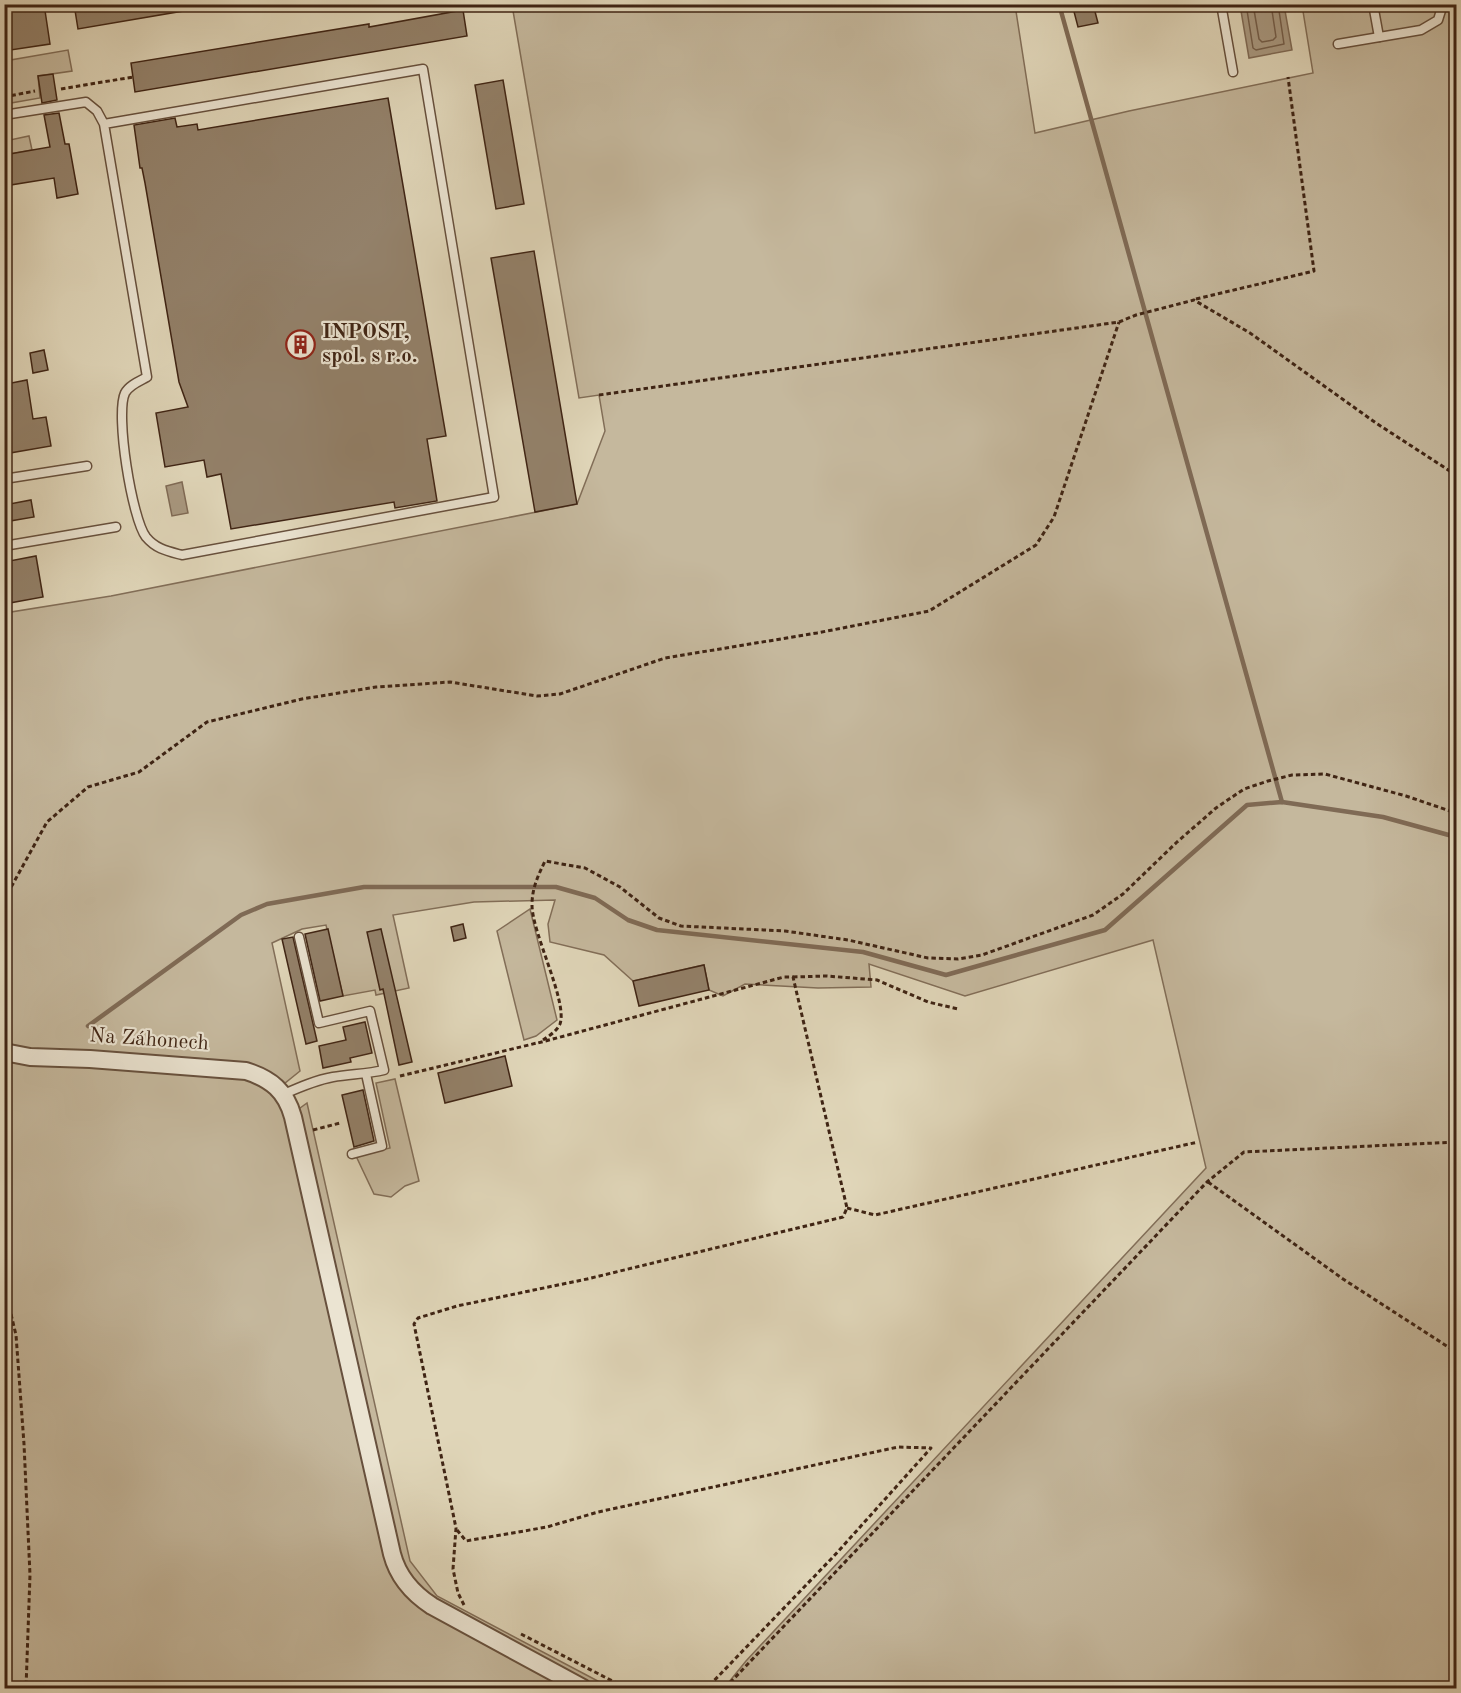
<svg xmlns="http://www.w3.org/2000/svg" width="1461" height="1693" font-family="'Old Standard TT',serif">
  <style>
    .green { fill: #c5b89d; stroke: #826e58; stroke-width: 1.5 }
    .water { fill: #a99981; stroke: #7f6a55; stroke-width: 1.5 }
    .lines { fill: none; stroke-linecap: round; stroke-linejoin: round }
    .shore { stroke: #745e4a; stroke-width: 1.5 }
    .stream { stroke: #7f6a55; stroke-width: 4.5 }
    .building { fill: #93816a; stroke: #3f2414; stroke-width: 1.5 }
    .service-casing { stroke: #67503d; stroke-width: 11 }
    .minor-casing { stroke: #67503d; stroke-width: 20 }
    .path { stroke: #3f2414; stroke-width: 3; stroke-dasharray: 4.5 3; stroke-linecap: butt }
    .service { stroke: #ebe4d2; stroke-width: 8 }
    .minor { stroke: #ebe4d2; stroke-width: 16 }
    .labels { text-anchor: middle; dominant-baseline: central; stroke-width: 4.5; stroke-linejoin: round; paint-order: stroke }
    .poi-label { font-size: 21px; font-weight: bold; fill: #3f2414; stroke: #ebe4d2; text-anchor: start }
    .street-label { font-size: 21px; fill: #3f2414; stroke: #ebe4d2 }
  </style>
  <rect width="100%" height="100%" fill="#e0d6b9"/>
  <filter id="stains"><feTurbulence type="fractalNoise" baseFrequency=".00333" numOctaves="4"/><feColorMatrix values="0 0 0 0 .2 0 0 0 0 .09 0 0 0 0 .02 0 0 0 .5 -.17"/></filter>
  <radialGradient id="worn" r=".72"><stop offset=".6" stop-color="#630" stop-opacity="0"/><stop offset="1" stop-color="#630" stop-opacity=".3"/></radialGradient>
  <g class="green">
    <polygon points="512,5 1015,5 1035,133 1129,111 1313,73 1302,5 1456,5 1456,1688 724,1688 746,1661 1206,1168 1153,940 965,996 869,964 871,987 818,988 745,984 723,996 709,990 704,965 633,981 604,955 550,942 548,924 555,900 474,902 393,915 409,988 376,995 375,990 343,996 326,925 302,929 272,943 300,1071 285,1083 247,1064 5,1047 5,613 111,596 577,504 605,431 599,395 579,398"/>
    <polygon points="68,50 72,71 38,76 40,98 5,104 5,61"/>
    <polygon points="29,136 32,150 5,155 5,141"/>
    <polygon points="530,909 557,1020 536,1036 524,1040 497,931"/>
    <path d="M4,1059L238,1075C266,1087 274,1089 288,1118L393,1573L572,1688H5Z"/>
    <polygon points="395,1079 419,1181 405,1186 391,1197 374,1194 356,1156 390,1148 376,1083"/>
    <polygon points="307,1103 410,1561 437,1596 611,1688 595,1688 453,1613 431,1599 402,1567 296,1111"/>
  </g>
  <g class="water">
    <polygon points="1240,5 1284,5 1292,50 1249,58"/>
    <polygon points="182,482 188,513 172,516 166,486"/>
  </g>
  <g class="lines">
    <g class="shore">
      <polyline points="1246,4 1253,48 1256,50 1284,44 1278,4"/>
      <polyline points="1253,4 1259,39 1262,42 1273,40 1276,37 1271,4"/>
    </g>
    <g class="stream">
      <polyline points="1059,4 1282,802"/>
      <polyline points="88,1026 241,915 267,904 364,887 556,887 595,898 628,920 657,930 863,952 946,975 1105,930 1247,805 1282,802 1383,817 1456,837"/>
    </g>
  </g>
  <g class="building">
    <polygon points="4,4 44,4 50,44 4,51"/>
    <polygon points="74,4 183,4 183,11 78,29"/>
    <polygon points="1072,4 1093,4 1098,23 1078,27"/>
    <polygon points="463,10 467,36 135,92 131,63 369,24 369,27"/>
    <polygon points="53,74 57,100 42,103 38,76"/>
    <polygon points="503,80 524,204 496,209 475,85"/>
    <polygon points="388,98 446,436 427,439 437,501 395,508 394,502 231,529 221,474 207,477 204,460 165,467 156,413 188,407 179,382 145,183 142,168 140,168 134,125 175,118 177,127 197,124 198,130"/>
    <polygon points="59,113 65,144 69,144 78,194 57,198 54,178 4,186 4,155 50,147 44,115"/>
    <polygon points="534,251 577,504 535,512 491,258"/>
    <polygon points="44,350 48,370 33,373 30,353"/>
    <polygon points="27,380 33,419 46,417 51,446 4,454 4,397 8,396 6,384"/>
    <polygon points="31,500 34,517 4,522 4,505"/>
    <polygon points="36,556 43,597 4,604 4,562"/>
    <polygon points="463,924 466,938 454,941 451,927"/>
    <polygon points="328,929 343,996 320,1001 305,934"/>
    <polygon points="381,929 412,1062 399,1065 383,989 380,990 367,932"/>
    <polygon points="293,937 317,1041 306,1044 282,939"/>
    <polygon points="704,965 709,990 639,1006 633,981"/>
    <polygon points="365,1022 372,1053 350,1058 351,1062 323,1068 319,1046 346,1040 343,1027"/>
    <polygon points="505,1056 512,1086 445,1103 438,1073"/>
    <polygon points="363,1090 374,1141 354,1147 342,1095"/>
  </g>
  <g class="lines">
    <defs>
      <g id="service">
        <polyline points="1221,4 1233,72"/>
        <polyline points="1373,4 1379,37"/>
        <polyline points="1338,44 1421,30 1438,20 1443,4"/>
        <path d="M4,115L86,102L97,111L104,124L147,377C140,381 129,385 125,393C115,414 132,519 146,537C156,549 167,551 182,555L494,497L423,69L104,124"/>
        <polyline points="4,479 87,466"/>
        <polyline points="4,546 116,527"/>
        <path d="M284,1094C300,1087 316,1080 333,1077C350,1074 367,1074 384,1070L370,1011L319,1023L299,937"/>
        <polyline points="352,1154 382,1146 366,1074"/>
      </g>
      <path id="minor" d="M4,1052L30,1057L90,1059L246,1071C271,1079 286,1091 293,1117L392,1554C398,1577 412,1593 432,1606L583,1688"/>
    </defs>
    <use href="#service" class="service-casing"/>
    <use href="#minor" class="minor-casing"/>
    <g class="path">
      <polyline points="61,89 133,77"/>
      <polyline points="4,97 35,91"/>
      <polyline points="1196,299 1314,271 1288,77"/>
      <polyline points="599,395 1119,322 1136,315 1194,300 1250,333 1376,423 1456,475"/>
      <polyline points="4,900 47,822 88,787 139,772 207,722 302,699 376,687 450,682 537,696 560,694 665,658 817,633 929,611 1036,545 1054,517 1119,322"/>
      <polyline points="793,977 827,976 877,980 928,1002 958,1009"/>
      <path d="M543,1040C549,1036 557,1031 560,1024C568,1002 532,933 532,905C532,888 538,876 545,861L585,868L620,887L659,918L681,926L785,931L848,940L928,958L958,959L982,955L1093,915L1123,894L1177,842L1216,808L1244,789L1268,781L1292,775L1325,774L1406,796L1456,813"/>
      <polyline points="400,1076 537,1043"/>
      <polyline points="313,1130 340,1123"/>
      <polyline points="1208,1182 1343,1279 1456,1352"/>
      <polyline points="847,1208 875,1215 1198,1142"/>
      <polyline points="4,1285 16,1335 24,1444 30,1575 26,1688"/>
      <polyline points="457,1530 466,1541 547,1527 598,1512 898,1447 931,1448 834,1556 707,1688"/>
      <polyline points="464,1605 458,1593 453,1569 456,1528 414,1324 418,1318 457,1306 587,1279 843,1217 847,1208 793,977 784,977 538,1043"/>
      <polyline points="521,1634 626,1688"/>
      <polyline points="725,1688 1207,1182 1244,1152 1456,1142"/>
    </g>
    <use href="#service" class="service"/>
    <use href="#minor" class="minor"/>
  </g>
  <defs>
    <symbol id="building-ring" viewBox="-11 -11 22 22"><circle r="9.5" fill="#ebe4d2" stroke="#8f2418" stroke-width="1.5"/><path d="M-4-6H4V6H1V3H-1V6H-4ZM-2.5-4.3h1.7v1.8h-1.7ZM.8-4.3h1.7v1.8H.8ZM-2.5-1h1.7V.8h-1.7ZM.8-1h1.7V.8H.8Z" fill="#8f2418"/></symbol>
  </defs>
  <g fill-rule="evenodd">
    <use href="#building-ring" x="284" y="328" width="33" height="33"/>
  </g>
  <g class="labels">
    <g class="poi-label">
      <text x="322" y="332">INPOST,<tspan x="322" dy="24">spol. s r.o.</tspan></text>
    </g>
    <g class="street-label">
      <text transform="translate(149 1040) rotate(4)">Na Záhonech</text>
    </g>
  </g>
  <rect width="1461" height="1693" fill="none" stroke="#e0d6b9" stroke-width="24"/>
  <rect x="6" y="6" width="1449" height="1681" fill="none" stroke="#3f2414" stroke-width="3"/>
  <rect x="12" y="12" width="1437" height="1669" fill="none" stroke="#3f2414" stroke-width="1.5"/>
  <rect width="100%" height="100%" filter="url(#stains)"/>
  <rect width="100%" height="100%" fill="url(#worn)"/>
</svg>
